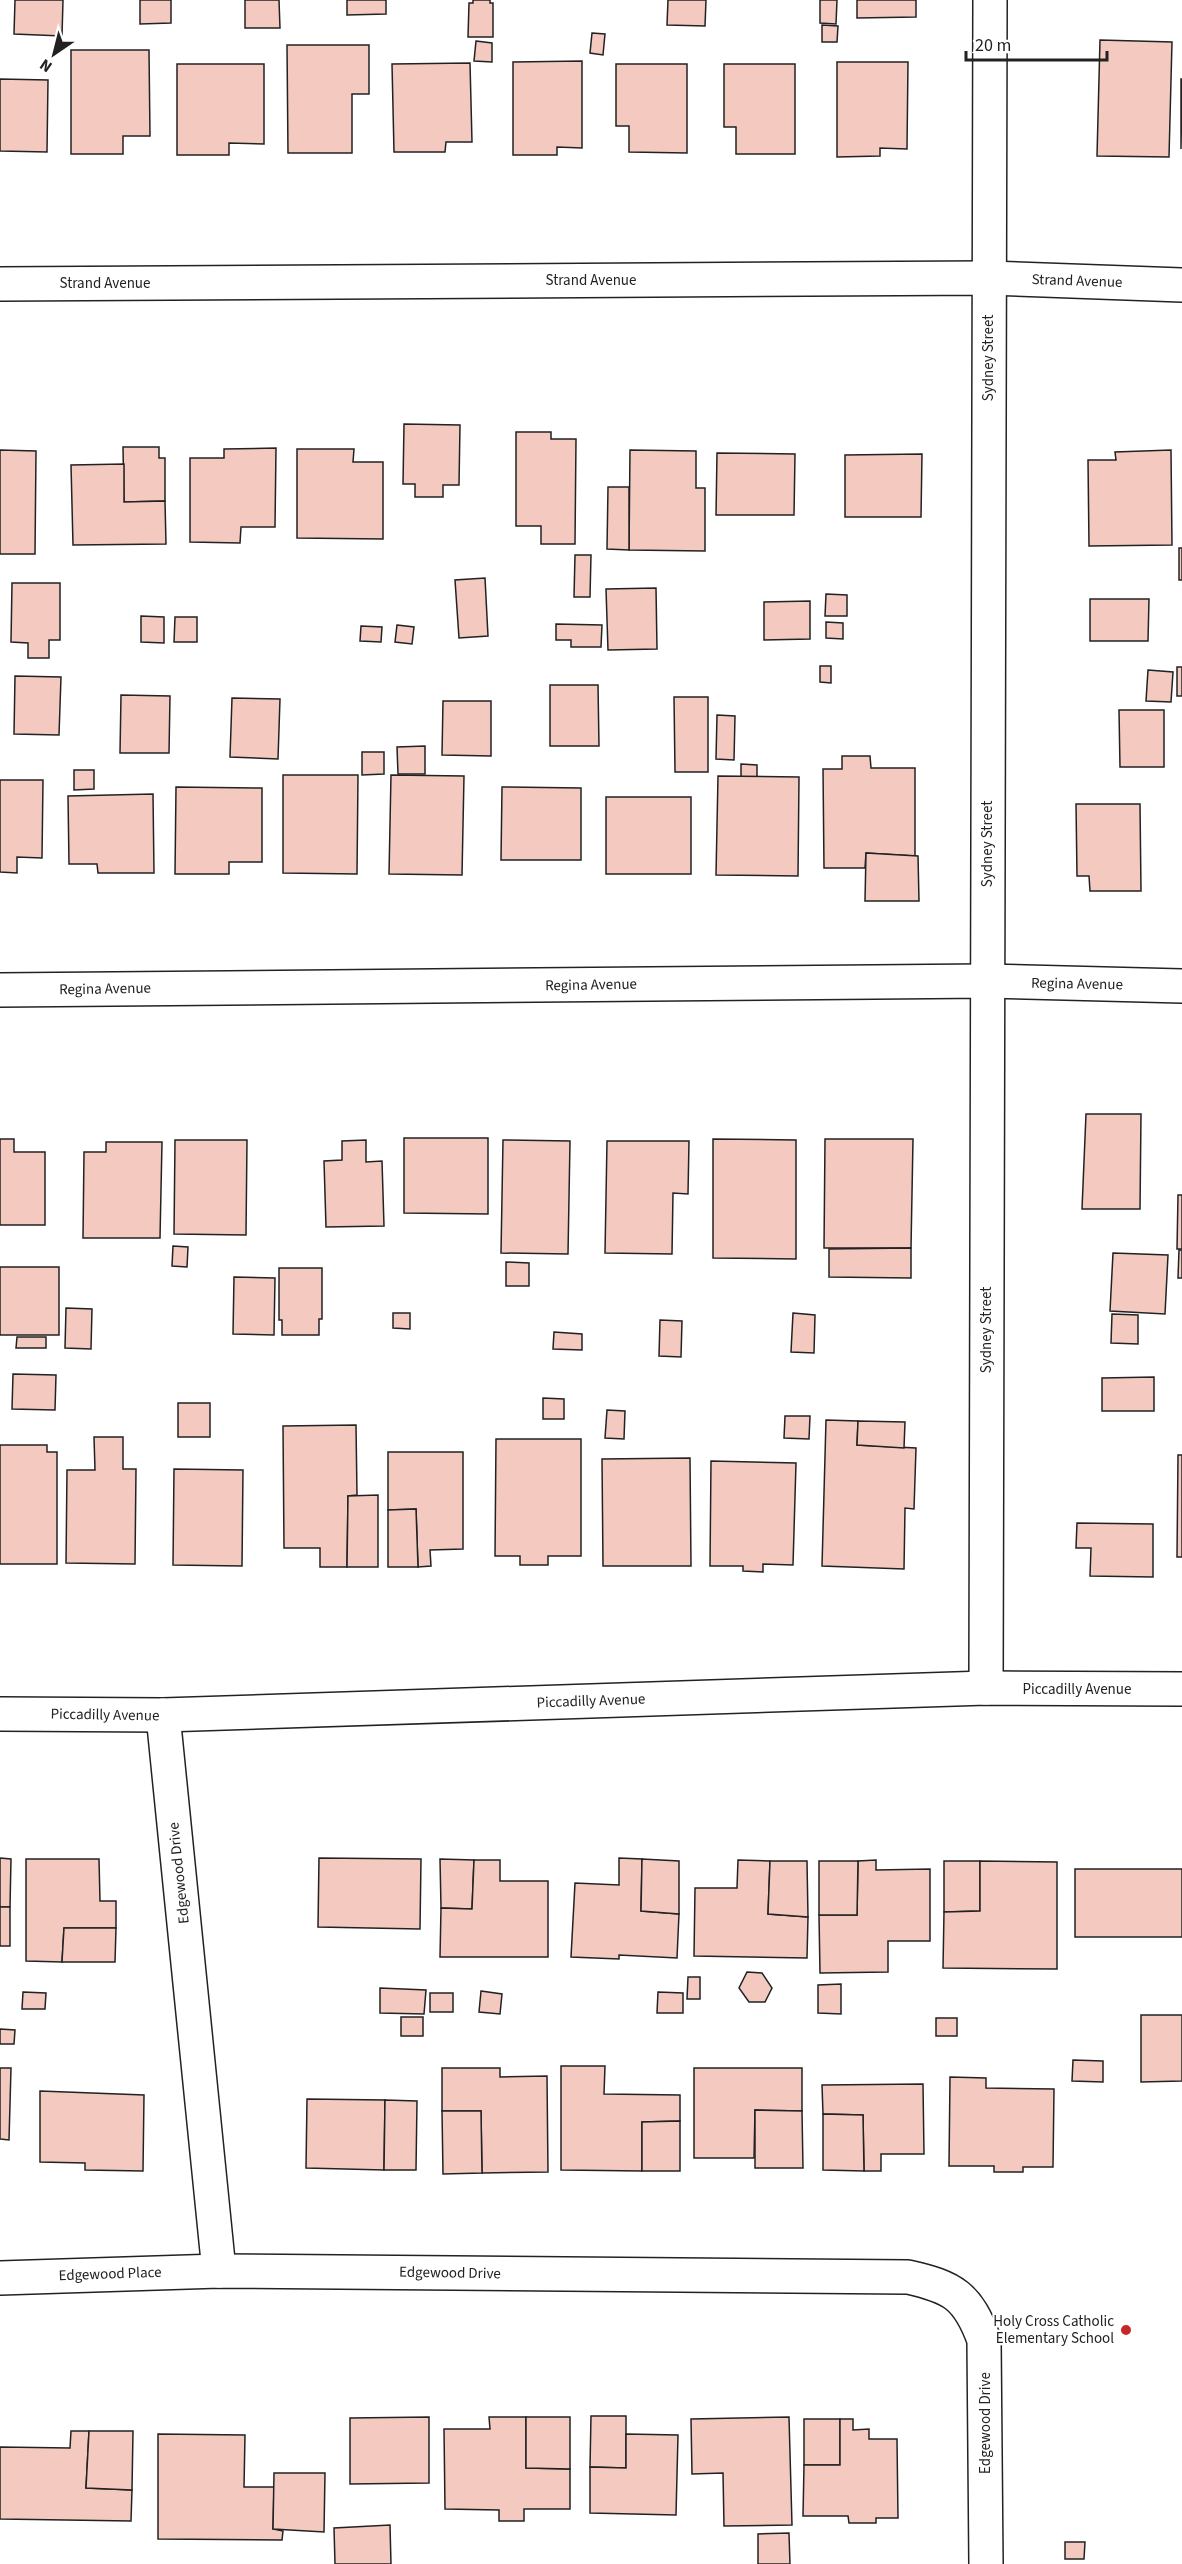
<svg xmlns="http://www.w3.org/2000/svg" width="1182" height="2564" font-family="'Source Sans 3',sans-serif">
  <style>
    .building { fill: #f3c9c0; stroke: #222; stroke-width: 1.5 }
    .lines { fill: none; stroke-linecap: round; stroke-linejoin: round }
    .minor-casing { stroke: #222; stroke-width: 36 }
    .minor { stroke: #fff; stroke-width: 33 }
    .poi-dot { fill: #c62828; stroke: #fff; stroke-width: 2 }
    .labels { text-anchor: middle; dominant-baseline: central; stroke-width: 4.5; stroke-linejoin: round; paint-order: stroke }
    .street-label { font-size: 15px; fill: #222; stroke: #fff }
    .poi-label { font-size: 15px; fill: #222; stroke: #fff; text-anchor: end }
  </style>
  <rect width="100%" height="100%" fill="#fff"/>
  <g class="building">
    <polygon points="15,0 63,0 62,36 14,34"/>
    <polygon points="140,0 171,0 171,23 140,24"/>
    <polygon points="245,0 279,0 280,28 245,28"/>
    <polygon points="347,0 386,0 386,14 347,15"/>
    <polygon points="473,0 490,0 490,3 493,3 493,37 468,37 469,3 473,3"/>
    <polygon points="668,0 706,0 705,26 667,25"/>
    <polygon points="820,0 837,0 836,24 820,23"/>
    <polygon points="857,0 916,0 916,17 857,18"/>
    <polygon points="822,25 838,26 837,42 822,42"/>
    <polygon points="592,33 605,34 603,55 590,53"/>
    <polygon points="1100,40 1172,42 1169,157 1097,156"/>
    <polygon points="476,41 492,43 492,62 474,61"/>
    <polygon points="287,45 369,45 369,94 352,94 352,153 288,153"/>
    <polygon points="71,50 149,50 150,136 123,136 123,154 71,154"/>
    <polygon points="582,61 582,148 557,147 557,155 513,155 513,62"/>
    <polygon points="837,62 908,62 907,149 880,148 880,156 837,157"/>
    <polygon points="470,63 472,142 446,142 445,152 394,152 392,64"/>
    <polygon points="177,64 264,64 264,144 229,143 229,155 177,155"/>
    <polygon points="616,64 687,64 687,153 629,152 629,126 616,126"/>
    <polygon points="724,64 795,64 795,154 736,154 736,127 724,127"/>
    <polygon points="0,79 48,80 47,152 0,151"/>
    <polygon points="1181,79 1182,79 1181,149"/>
    <polygon points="404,424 460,425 459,485 443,485 443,497 415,497 415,484 403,484"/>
    <polygon points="516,432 551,432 551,439 576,439 575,544 541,544 541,526 516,526"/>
    <polygon points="123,447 159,447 159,458 165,458 165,501 124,502"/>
    <polygon points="276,448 275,527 241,527 240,543 190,542 190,458 224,458 224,449"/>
    <polygon points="297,449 354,449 353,462 383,462 383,539 297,538"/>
    <polygon points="0,450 36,451 35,554 0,554"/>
    <polygon points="630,450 696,451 696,488 705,488 705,551 629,550"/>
    <polygon points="1171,450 1172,545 1089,546 1088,460 1116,460 1115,452"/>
    <polygon points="717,453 795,454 794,515 716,515"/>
    <polygon points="922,454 921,517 845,517 845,455"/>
    <polygon points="124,464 124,502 165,501 166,544 73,545 71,465"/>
    <polygon points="608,487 629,487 629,550 607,549"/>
    <rect x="1179" y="548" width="3" height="32"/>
    <polygon points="575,555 591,555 590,597 574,597"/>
    <polygon points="485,578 488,636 459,638 455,580"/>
    <polygon points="12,583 60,583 60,640 49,640 49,658 28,658 28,643 11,642"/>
    <polygon points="656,588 657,649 608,650 606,589"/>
    <polygon points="826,594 847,595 847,616 825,616"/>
    <polygon points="1090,599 1149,599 1148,641 1090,641"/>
    <polygon points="810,601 810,639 764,640 764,602"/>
    <polygon points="141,616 164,617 164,643 141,642"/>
    <polygon points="175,617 197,617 197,642 174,642"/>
    <polygon points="826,622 843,623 843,639 826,638"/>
    <polygon points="556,624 602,625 601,647 571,647 571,640 556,640"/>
    <polygon points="397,625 414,627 412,644 395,642"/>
    <polygon points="361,626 382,627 381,642 360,641"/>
    <polygon points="820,666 831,666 831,683 820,682"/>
    <rect x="1177" y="667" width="5" height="29"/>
    <polygon points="1148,670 1173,672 1171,702 1146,701"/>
    <polygon points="15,676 61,677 59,735 14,734"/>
    <polygon points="550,685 598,685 599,746 550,746"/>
    <polygon points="121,695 170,696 169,753 120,753"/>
    <polygon points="674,697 708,697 708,772 675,772"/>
    <polygon points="232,698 280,699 278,759 230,757"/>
    <polygon points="443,701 491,701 491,756 442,755"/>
    <polygon points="1119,710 1164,710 1164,767 1120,767"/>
    <polygon points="717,715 735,716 734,760 716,759"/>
    <polygon points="425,746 425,774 398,774 397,747"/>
    <polygon points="362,752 384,752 384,774 362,775"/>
    <polygon points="842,756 870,756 871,768 915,768 915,856 866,853 865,868 824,868 823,769 842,769"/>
    <polygon points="741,764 757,765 757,777 741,777"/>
    <polygon points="74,770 94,770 94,789 74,790"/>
    <polygon points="283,775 358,775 357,874 283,873"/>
    <polygon points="391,775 464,776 462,875 389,874"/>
    <polygon points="718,776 799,777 798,876 716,875"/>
    <polygon points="0,780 43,780 42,858 17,857 17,873 0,872"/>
    <polygon points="176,787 262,788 262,862 229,862 229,874 175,874"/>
    <polygon points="502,787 581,788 581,860 501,860"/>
    <polygon points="153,794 154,873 98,873 97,864 69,864 68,796"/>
    <rect x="606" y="797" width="85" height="77"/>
    <polygon points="1076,804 1140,804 1141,891 1090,891 1089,876 1077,876"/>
    <polygon points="866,853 918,856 919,901 865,901"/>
    <polygon points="1086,1114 1141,1114 1140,1209 1082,1209"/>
    <polygon points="404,1138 488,1138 488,1214 404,1213"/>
    <polygon points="0,1139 14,1139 14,1152 45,1152 45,1225 0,1225"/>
    <polygon points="713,1139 796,1140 796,1259 713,1258"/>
    <polygon points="825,1139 913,1139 911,1248 824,1248"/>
    <polygon points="175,1140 247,1140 246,1235 174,1234"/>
    <polygon points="366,1140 366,1162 382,1161 384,1226 326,1227 324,1161 342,1160 342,1141"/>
    <polygon points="503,1140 570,1141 568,1254 501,1253"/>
    <polygon points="607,1141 689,1141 688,1194 673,1193 672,1254 605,1253"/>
    <polygon points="106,1142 162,1142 160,1238 83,1238 84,1152 106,1152"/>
    <polygon points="1178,1195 1182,1195 1182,1249 1177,1249"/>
    <polygon points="173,1246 188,1247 187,1267 172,1266"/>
    <polygon points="911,1248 911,1278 829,1277 829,1249"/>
    <polygon points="1179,1250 1182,1250 1182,1278 1178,1278"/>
    <polygon points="1113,1253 1168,1255 1165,1314 1110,1311"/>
    <polygon points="506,1262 529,1263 529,1286 506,1286"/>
    <rect x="0" y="1267" width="59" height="68"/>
    <polygon points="279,1268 322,1268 322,1319 319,1319 319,1335 282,1335 282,1320 279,1320"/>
    <polygon points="234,1277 275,1278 274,1335 233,1334"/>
    <polygon points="66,1308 92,1309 91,1349 65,1348"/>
    <polygon points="393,1313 410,1313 410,1329 393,1328"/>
    <polygon points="793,1313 815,1315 814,1353 791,1352"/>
    <polygon points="1112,1314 1138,1315 1138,1344 1111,1343"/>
    <polygon points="660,1320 682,1321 681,1357 659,1356"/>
    <polygon points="554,1332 582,1334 582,1350 553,1349"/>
    <polygon points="17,1337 46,1337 46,1348 16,1348"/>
    <polygon points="13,1374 56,1375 55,1410 12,1409"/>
    <polygon points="1154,1377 1154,1411 1102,1411 1102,1378"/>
    <polygon points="543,1398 564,1399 564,1419 543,1419"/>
    <rect x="178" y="1403" width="32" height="34"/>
    <polygon points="607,1410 625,1411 624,1439 605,1438"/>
    <polygon points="785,1416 810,1416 809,1439 784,1438"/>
    <polygon points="826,1420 858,1421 857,1445 916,1448 914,1509 905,1508 904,1569 822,1566"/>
    <polygon points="858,1421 905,1422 904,1448 857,1445"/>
    <polygon points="356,1425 357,1495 348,1496 347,1567 320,1567 320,1548 284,1548 283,1426"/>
    <polygon points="94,1437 123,1437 123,1469 136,1469 135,1564 66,1563 67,1470 95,1470"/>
    <polygon points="496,1439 581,1439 581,1556 548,1556 548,1565 520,1565 520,1556 495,1556"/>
    <polygon points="0,1445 47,1445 47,1452 57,1452 57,1564 0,1564"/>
    <polygon points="388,1452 463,1452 463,1549 430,1550 431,1566 418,1567 416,1509 388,1510"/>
    <polygon points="1178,1455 1182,1455 1182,1557 1177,1557"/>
    <polygon points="690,1458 691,1566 603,1566 602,1459"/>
    <polygon points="711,1461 796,1463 793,1565 763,1564 763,1572 743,1571 743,1566 710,1566"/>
    <polygon points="174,1469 243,1470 242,1566 173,1565"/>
    <polygon points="378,1495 378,1567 347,1567 348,1496"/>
    <polygon points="416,1509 418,1567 388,1567 388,1510"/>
    <polygon points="1077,1523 1153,1524 1153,1577 1090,1576 1091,1548 1076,1548"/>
    <polygon points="0,1858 11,1859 10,1907 0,1907"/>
    <polygon points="319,1858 421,1859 420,1929 318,1927"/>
    <polygon points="619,1858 642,1859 641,1911 679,1914 677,1958 619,1955 619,1959 571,1957 575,1883 619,1885"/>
    <polygon points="26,1859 99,1859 100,1901 116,1901 116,1928 64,1928 62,1962 26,1961"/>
    <polygon points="440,1859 474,1860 472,1909 441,1908"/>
    <polygon points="642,1859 679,1861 679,1914 641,1911"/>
    <polygon points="474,1860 500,1860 500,1881 548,1881 548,1957 440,1957 441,1908 472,1909"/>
    <polygon points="738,1860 770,1861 768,1914 808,1917 807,1958 694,1956 695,1888 737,1888"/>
    <polygon points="876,1860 876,1870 930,1869 930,1941 888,1941 888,1972 820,1973 819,1915 857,1915 858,1861"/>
    <polygon points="770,1861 807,1861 808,1917 768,1914"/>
    <polygon points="819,1861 858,1861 857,1915 819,1915"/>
    <polygon points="944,1861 980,1861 980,1911 944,1912"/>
    <polygon points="980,1861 1057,1862 1057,1969 943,1968 944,1912 980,1911"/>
    <rect x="1075" y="1869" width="107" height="68"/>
    <rect x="0" y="1907" width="10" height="39"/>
    <polygon points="64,1928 116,1928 115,1962 62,1962"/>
    <polygon points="747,1972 762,1973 772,1988 765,2002 749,2002 739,1988"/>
    <polygon points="688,1977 700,1977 700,1999 687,1999"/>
    <polygon points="841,1984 841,2014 818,2013 818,1985"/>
    <polygon points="380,1988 426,1990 424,2014 380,2013"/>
    <polygon points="481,1991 502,1994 500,2014 479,2012"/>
    <polygon points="23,1992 46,1993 45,2009 22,2009"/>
    <polygon points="658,1992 683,1993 683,2013 657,2013"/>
    <rect x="430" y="1993" width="23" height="19"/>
    <polygon points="1141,2015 1182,2015 1182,2081 1141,2082"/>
    <rect x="401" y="2017" width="22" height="19"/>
    <rect x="936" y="2018" width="21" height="18"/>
    <polygon points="0,2029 15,2030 14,2044 0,2044"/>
    <polygon points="1073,2060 1103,2061 1103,2082 1072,2081"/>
    <polygon points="561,2066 605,2066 604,2094 680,2095 680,2121 642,2122 642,2171 561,2170"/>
    <polygon points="0,2068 11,2068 9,2140 0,2139"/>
    <polygon points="442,2068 500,2068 500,2077 547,2076 548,2172 482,2173 481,2111 442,2111"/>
    <polygon points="694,2068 802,2068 802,2111 755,2110 754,2158 694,2158"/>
    <polygon points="950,2077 986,2078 986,2088 1054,2089 1053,2167 1023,2167 1023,2172 994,2172 994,2166 949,2166"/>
    <polygon points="923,2084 924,2154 881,2154 881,2171 864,2171 863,2115 823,2114 822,2085"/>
    <polygon points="40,2091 144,2095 143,2171 85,2170 85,2163 40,2162"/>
    <polygon points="307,2099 385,2100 384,2170 306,2168"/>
    <polygon points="385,2100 417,2101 416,2170 384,2170"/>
    <polygon points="755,2110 802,2111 803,2168 755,2168"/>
    <polygon points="442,2111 481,2111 482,2173 443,2174"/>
    <polygon points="823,2114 863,2115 864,2171 823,2170"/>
    <polygon points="680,2121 680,2171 642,2171 642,2122"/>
    <polygon points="591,2416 626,2416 626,2468 590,2467"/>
    <polygon points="429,2417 429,2483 350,2484 350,2418"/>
    <polygon points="489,2417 526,2417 526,2468 570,2469 570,2509 524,2509 524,2521 499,2521 499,2510 445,2509 444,2429 490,2429"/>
    <polygon points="526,2417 570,2417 570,2469 526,2468"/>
    <polygon points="789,2417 792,2525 724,2526 723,2473 692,2474 691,2419"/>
    <rect x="804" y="2419" width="36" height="46"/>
    <polygon points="840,2419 853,2419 853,2430 869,2429 869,2439 897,2439 898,2518 876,2518 876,2523 849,2523 848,2516 803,2516 804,2465 840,2465"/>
    <polygon points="71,2431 89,2431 86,2488 132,2490 131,2521 0,2519 0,2447 70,2448"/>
    <polygon points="89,2431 133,2431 132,2490 86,2488"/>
    <polygon points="158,2434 245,2435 244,2487 274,2487 273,2529 283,2531 282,2540 158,2539"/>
    <polygon points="626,2434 678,2435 676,2515 590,2513 590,2467 626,2468"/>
    <polygon points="274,2473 325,2473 324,2532 273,2529"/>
    <polygon points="390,2525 391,2564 335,2564 334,2528"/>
    <polygon points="789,2533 790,2564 758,2564 758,2534"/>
    <polygon points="1065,2542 1085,2542 1084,2559 1065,2559"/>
  </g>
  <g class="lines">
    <defs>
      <g id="minor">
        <polyline points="0,284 988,278 1182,285"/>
        <polyline points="0,990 986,981 1182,986"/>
        <polyline points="986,1688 990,0"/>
        <polyline points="0,1714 163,1715 986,1688 1182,1689"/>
        <polyline points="163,1715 219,2271"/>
        <path d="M0,2278L219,2271L908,2277C953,2287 968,2296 984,2340L986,2564"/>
      </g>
    </defs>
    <use href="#minor" class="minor-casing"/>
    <use href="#minor" class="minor"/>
  </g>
  <circle class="poi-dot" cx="1126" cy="2330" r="6"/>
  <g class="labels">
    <g class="street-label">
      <text x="591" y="280">Strand Avenue</text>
      <text transform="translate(1077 281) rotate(2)">Strand Avenue</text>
      <text x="105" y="283">Strand Avenue</text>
      <text transform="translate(988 358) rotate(-90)">Sydney Street</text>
      <text transform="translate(987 844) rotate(-90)">Sydney Street</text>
      <text transform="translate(1077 984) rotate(1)">Regina Avenue</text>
      <text transform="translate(591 985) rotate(-1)">Regina Avenue</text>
      <text transform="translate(105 989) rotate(-1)">Regina Avenue</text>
      <text transform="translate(986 1330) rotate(-90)">Sydney Street</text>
      <text x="1077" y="1689">Piccadilly Avenue</text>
      <text transform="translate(591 1701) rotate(-2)">Piccadilly Avenue</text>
      <text transform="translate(105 1715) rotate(1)">Piccadilly Avenue</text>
      <text transform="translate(179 1873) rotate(-96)">Edgewood Drive</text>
      <text transform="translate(450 2273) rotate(1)">Edgewood Drive</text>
      <text transform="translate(110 2274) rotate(-2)">Edgewood Place</text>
      <text transform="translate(985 2423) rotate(-90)">Edgewood Drive</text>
    </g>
    <g class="poi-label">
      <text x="1114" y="2321">Holy Cross Catholic<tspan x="1114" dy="17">Elementary School</tspan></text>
    </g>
  </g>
  <g transform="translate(54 54) rotate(215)" stroke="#ffffff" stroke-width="4.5" paint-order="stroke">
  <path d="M0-4.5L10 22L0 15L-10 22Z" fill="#222222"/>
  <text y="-9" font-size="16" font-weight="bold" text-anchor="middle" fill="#222222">N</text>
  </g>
  <path d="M966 51v9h141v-9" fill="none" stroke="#222222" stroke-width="3"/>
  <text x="975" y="51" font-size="18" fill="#222222" stroke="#ffffff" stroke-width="4.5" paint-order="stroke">20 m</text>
</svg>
